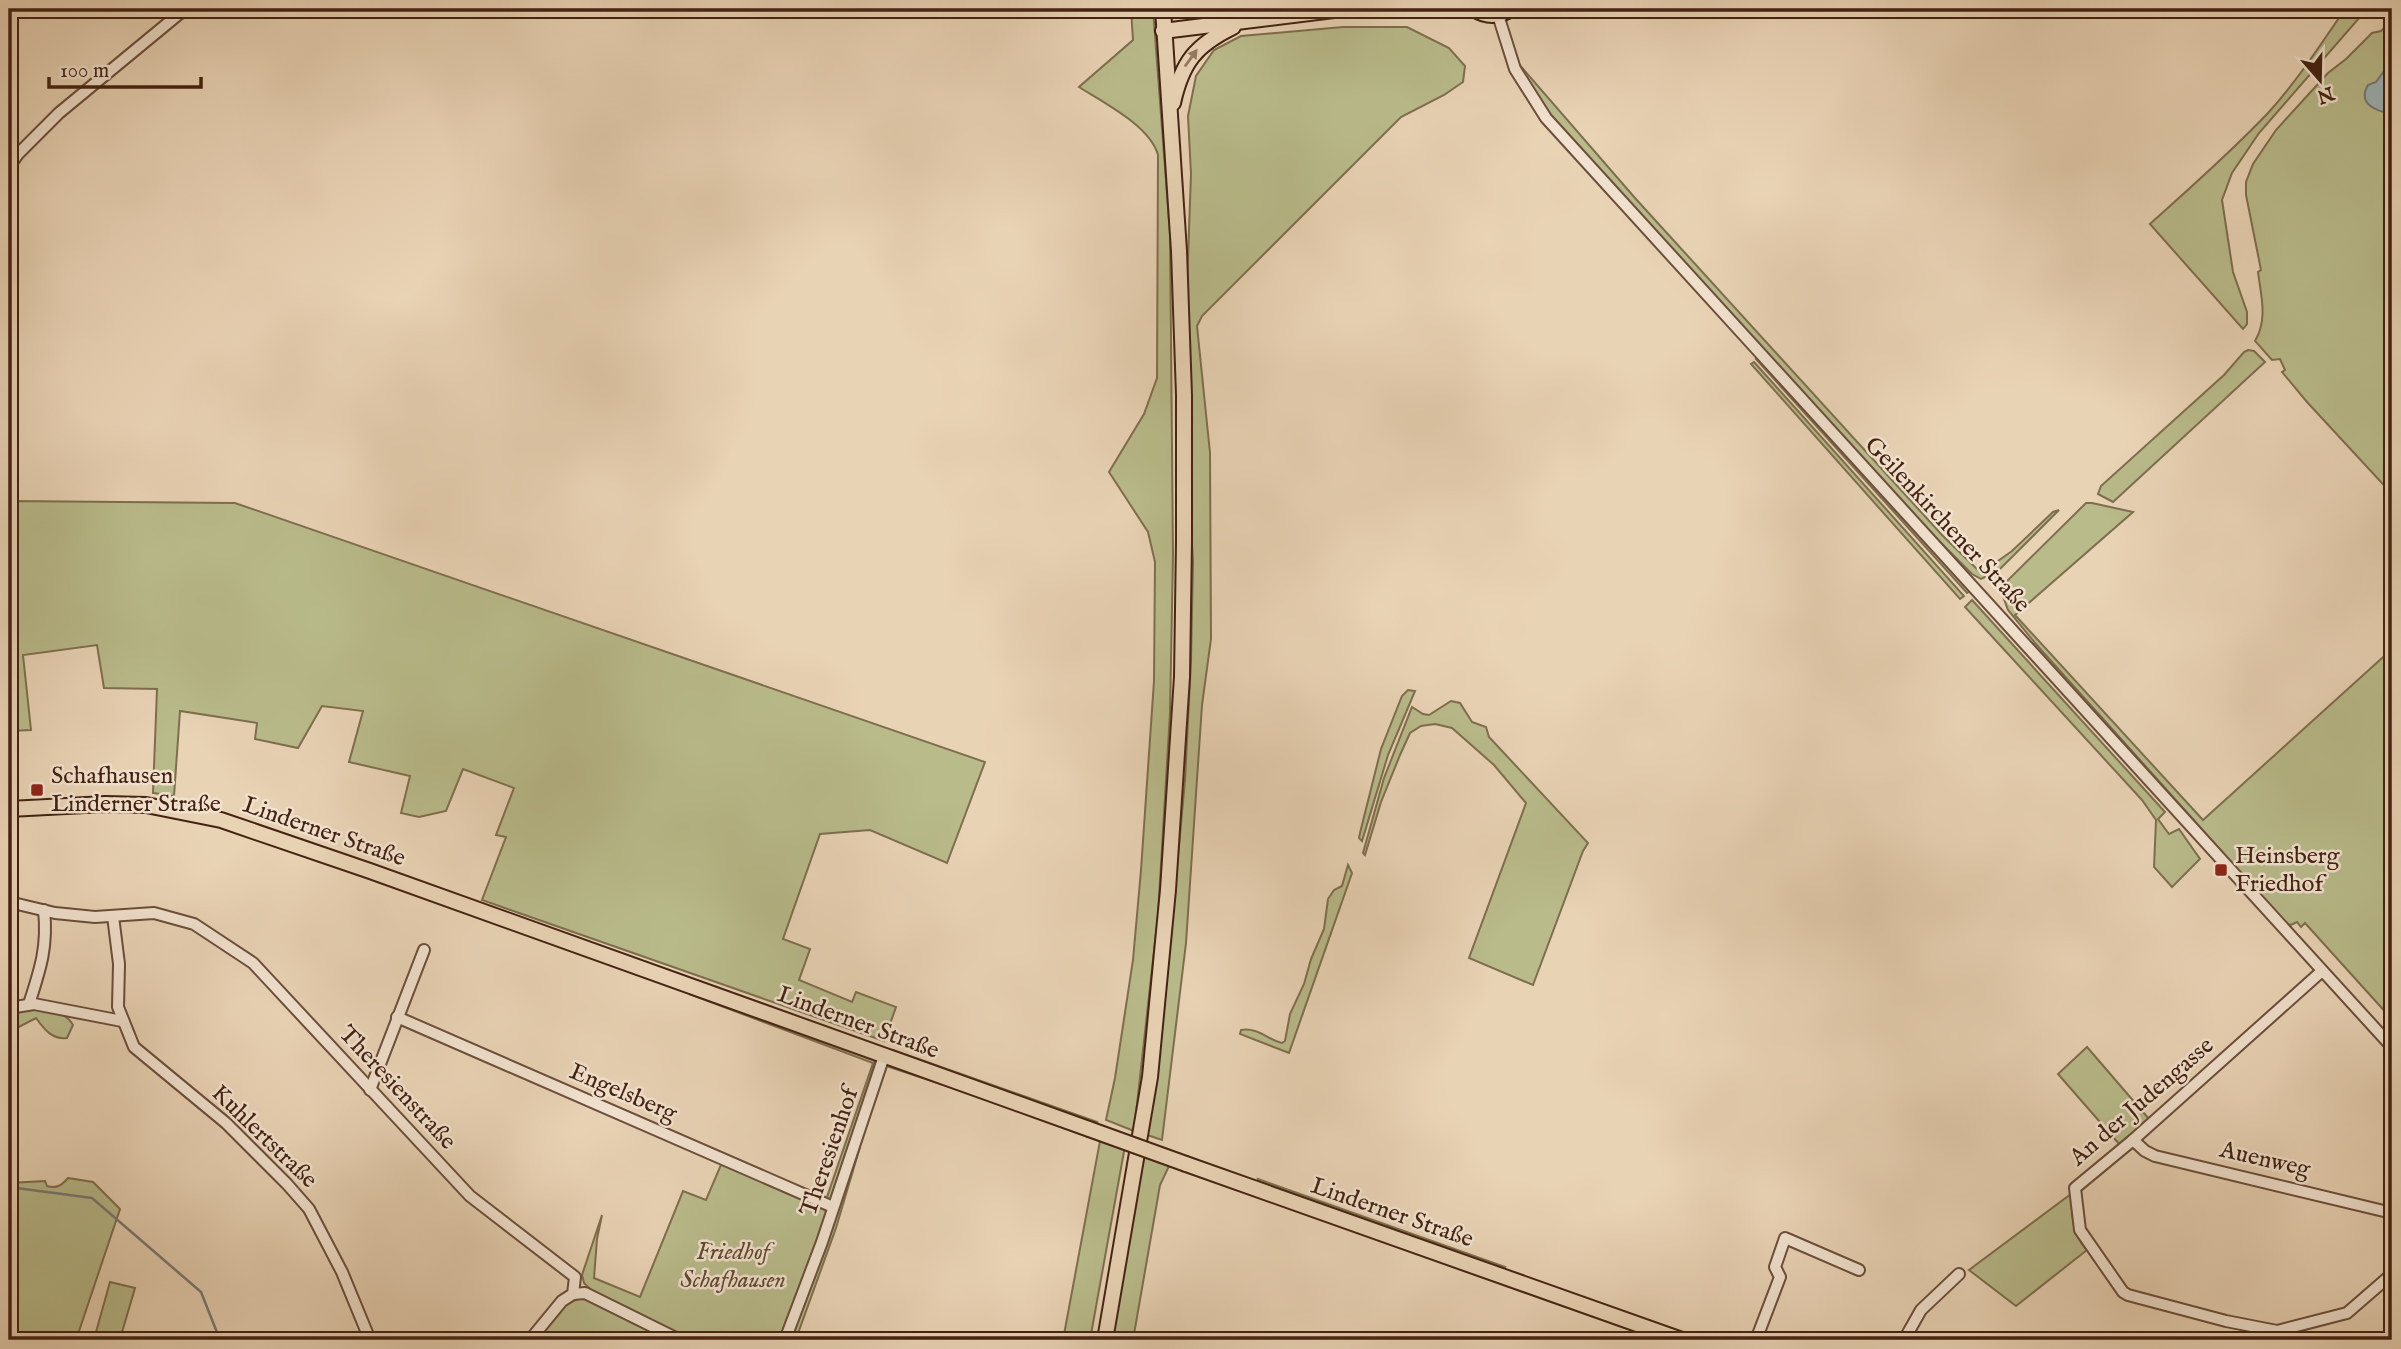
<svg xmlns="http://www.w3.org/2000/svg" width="2401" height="1349" font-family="'IM FELL English',serif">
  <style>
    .green { fill: #b9bb8b; stroke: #7e6e4e; stroke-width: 2 }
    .water { fill: #9cb5b9; stroke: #787a76; stroke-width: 2 }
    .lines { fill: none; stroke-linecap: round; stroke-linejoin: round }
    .stream { stroke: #787a76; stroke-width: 2.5 }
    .minor-casing { stroke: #6c4e3b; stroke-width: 14 }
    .major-casing { stroke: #432212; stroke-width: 18 }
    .minor { stroke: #f1e2cf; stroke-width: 10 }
    .major { stroke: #e9d3b5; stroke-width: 14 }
    .major-bridge-casing { stroke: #432212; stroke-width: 18; stroke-linecap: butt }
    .major-bridge { stroke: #e9d3b5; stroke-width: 14 }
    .oneway { fill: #967a64 }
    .poi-dot { fill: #8f2418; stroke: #f1e2cf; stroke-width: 2.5 }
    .labels { text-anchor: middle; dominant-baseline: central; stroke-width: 5; stroke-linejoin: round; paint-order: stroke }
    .street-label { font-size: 24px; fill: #432212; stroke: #f1e2cf }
    .poi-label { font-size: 24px; fill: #432212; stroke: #f1e2cf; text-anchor: start }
    .park-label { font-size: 24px; font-style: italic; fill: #604830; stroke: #f1e2cf }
  </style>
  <rect width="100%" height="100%" fill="#e9d3b5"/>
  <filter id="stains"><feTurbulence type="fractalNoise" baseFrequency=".00286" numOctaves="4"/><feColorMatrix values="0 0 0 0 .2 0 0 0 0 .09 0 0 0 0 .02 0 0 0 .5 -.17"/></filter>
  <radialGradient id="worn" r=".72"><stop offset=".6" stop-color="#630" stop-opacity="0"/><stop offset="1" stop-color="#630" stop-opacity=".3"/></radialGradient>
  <g class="green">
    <path d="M1131,9H1153L1170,234L1173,555L1170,713L1158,915L1134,1131L1106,1120L1115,1078L1133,960L1141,870L1154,681L1155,562L1148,532L1109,472L1144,414L1157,378L1158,155C1150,126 1104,103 1079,87L1133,40Z"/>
    <path d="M2345,9H2367L2259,133L2232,173L2222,200L2233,272L2247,312V324L2243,329L2150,224C2190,188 2231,152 2268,113C2297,81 2321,44 2345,9Z"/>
    <path d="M2392,20V494L2307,402L2282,372L2285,370L2280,359L2272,360L2255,341C2268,319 2261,296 2258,272L2261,270L2246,195V182L2253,164L2276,130L2328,73L2346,59L2372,33L2381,31Z"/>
    <polygon points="1343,27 1407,27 1449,48 1465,66 1463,82 1444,95 1401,117 1202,316 1197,326 1210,453 1211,639 1202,705 1186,943 1162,1140 1144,1134 1164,1010 1185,780 1191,661 1193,562 1188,471 1186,314 1191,174 1188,116 1196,76 1214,50 1241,36"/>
    <polygon points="1517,62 1635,198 1942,535 1981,573 2012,551 2053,512 2059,510 1998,571 1981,579 1972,574 1936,538 1546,112 1525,82"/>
    <polygon points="2248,350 2254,351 2265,362 2113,502 2098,494 2101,486 2224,375 2244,352"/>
    <polygon points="1760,357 1970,591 1967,593 1756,359"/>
    <polygon points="1754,362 1964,596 1960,599 1751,364"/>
    <polygon points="9,501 235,503 985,762 947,863 870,830 820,834 783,939 810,949 799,980 852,1002 856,992 896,1007 884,1041 482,900 506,837 496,835 514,788 463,769 446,811 419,817 401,813 410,776 349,762 363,711 322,706 298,748 255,739 257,723 180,711 174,796 153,793 157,689 104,688 97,645 23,655 31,730 9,731"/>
    <polygon points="2086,503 2092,503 2133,512 2015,615 2203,820 2392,649 2392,1024 2387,1018 2389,1016 2305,923 2301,927 2297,922 2291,925 2287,924 2035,643 2008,610 2000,588"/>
    <polygon points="1972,600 2165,812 2158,819 2169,834 2179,829 2200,859 2172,887 2154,867 2156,820 2142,800 1965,607"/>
    <polygon points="1408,690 1415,691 1388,755 1362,841 1359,838 1360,833 1381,749 1402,696"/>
    <polygon points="1451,701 1460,703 1472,722 1486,727 1489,737 1588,843 1583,851 1533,985 1469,958 1526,803 1494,765 1452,728 1435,724 1421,726 1410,733 1400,755 1381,802 1365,855 1363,853 1384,778 1412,707 1423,714 1429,715"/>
    <path d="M1348,865L1352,873L1289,1053L1240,1034L1241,1030C1258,1027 1268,1040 1282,1043L1285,1041L1290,1014L1304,984L1311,959L1324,929L1328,899L1334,890L1342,886Z"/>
    <polygon points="687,989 873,1055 875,1063 832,1199 826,1200 873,1063 689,994"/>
    <path d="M28,1008C44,1010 64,1009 73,1025L67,1038C52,1040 44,1029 36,1018L9,1032V1010Z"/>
    <polygon points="2087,1047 2149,1119 2120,1145 2058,1074"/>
    <polygon points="893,1050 1097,1122 1095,1124 894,1054"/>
    <polygon points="888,1063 1125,1146 1090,1340 1063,1340 1100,1141 1037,1116 886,1066"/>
    <polygon points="860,1147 836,1228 796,1339 791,1340"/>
    <polygon points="1142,1151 1274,1201 1169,1166 1160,1185 1133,1340 1107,1340"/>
    <polygon points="723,1160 830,1208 780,1340 690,1340 593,1292 584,1283 582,1275 602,1215 597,1239 594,1278 640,1297 683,1191 706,1200"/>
    <path d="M68,1178L93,1182L120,1209L76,1340H9V1183L45,1181L47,1186C57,1189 62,1185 68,1178Z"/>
    <polygon points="1258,1179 1505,1267 1503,1269 1259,1183"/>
    <path d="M2071,1194C2072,1216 2072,1234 2087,1250L2016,1306L1969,1270Z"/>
    <polygon points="110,1282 135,1288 120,1339 96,1332"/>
    <path d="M586,1297L671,1340H532C547,1321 561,1301 586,1297Z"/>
  </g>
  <path class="water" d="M2392,60V114C2376,111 2357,104 2368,85L2376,82Z"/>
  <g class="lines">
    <polyline class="stream" points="9,1187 92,1198 201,1292 220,1340"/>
    <defs>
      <g id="minor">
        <polyline points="1498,15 1515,69 1546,118 2392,1047"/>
        <polyline points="9,167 18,154 59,113 185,9"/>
        <polyline points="9,902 55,913 95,917 154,913 194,924 253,963 470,1196 575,1277 573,1294 562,1301 530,1340"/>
        <polyline points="113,916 119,964 118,1007 134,1047 226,1123 287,1184 309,1209 342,1272 370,1340"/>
        <polyline points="2322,971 2133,1140 2075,1188 2080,1230 2123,1292 2128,1295 2226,1321 2277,1331 2347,1313 2392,1274"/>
        <path d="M29,1004C40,970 48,947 44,910"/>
        <polyline points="9,1008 34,1004 122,1021"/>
        <polyline points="397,1017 833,1207"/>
        <polyline points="370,1090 424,950"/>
        <polyline points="2133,1140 2145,1151 2155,1156 2392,1213"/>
        <polyline points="573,1294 585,1293 680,1340"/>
        <polyline points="785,1340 822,1242 884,1056"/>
        <polyline points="1756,1340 1780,1277 1775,1267 1785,1238 1859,1270"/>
        <polyline points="1904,1340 1921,1310 1959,1274"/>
      </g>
      <g id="major">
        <path d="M1474,9C1486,17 1498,17 1511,9"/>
        <polyline points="1163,31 1342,9"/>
        <path d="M1173,103C1182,62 1196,45 1233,27"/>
        <polyline points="9,809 105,804 146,805 221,820 370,871 1089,1129"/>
        <polyline points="1186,1164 1682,1340"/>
        <polyline points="1105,1340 1150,1077 1168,890 1182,677 1184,542 1184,395 1179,251 1163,9"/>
      </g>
    </defs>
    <use href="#minor" class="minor-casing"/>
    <use href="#major" class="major-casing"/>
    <use href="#minor" class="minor"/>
    <use href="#major" class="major"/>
    <defs>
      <polyline id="major-bridge" points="1089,1129 1186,1164"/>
    </defs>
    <use href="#major-bridge" class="major-bridge-casing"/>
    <use href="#major-bridge" class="major-bridge"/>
  </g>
  <defs><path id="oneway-solid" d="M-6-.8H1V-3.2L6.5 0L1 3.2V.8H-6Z" transform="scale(1.75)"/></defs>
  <use class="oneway" href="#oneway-solid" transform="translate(1191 58) rotate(-54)"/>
  <g class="poi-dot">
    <rect x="30" y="783" width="14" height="14" rx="3.5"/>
    <rect x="2214" y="863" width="14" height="14" rx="3.5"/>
  </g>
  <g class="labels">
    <g class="street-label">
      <text transform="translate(1947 525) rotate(47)">Geilenkirchener Straße</text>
      <text transform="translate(324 832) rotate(19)">Linderner Straße</text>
      <text transform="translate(858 1023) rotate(20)">Linderner Straße</text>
      <text transform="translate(397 1088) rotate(47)">Theresienstraße</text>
      <text transform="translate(623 1093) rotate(23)">Engelsberg</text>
      <text transform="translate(2142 1102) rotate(-41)">An der Judengasse</text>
      <text transform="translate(264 1137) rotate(44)">Kuhlertstraße</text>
      <text transform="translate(830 1152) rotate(-71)">Theresienhof</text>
      <text transform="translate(2265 1160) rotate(13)">Auenweg</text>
      <text transform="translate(1392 1213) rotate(19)">Linderner Straße</text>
    </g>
    <g class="poi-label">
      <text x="51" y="776">Schafhausen<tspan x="51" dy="28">Linderner Straße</tspan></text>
      <text x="2235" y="856">Heinsberg<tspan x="2235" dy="28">Friedhof</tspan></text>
    </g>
    <g class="park-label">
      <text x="733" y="1252">Friedhof<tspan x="733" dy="28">Schafhausen</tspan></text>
    </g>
  </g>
  <rect width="2401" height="1349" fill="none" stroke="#e9d3b5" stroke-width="35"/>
  <rect x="10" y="10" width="2380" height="1328" fill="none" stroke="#432212" stroke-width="3.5"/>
  <rect x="18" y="18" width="2366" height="1314" fill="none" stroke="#432212" stroke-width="2"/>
  <g transform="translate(2320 80) rotate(160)" stroke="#f1e2cf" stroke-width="5" paint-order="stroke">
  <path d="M0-5L12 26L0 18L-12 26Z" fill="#432212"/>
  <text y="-10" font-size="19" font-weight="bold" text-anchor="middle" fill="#432212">N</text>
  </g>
  <path d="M49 77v10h152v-10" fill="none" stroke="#432212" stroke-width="3.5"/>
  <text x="60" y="77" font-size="21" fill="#432212" stroke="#f1e2cf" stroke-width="5" paint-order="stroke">100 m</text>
  <rect width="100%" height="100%" filter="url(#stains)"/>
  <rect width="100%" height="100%" fill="url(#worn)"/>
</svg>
